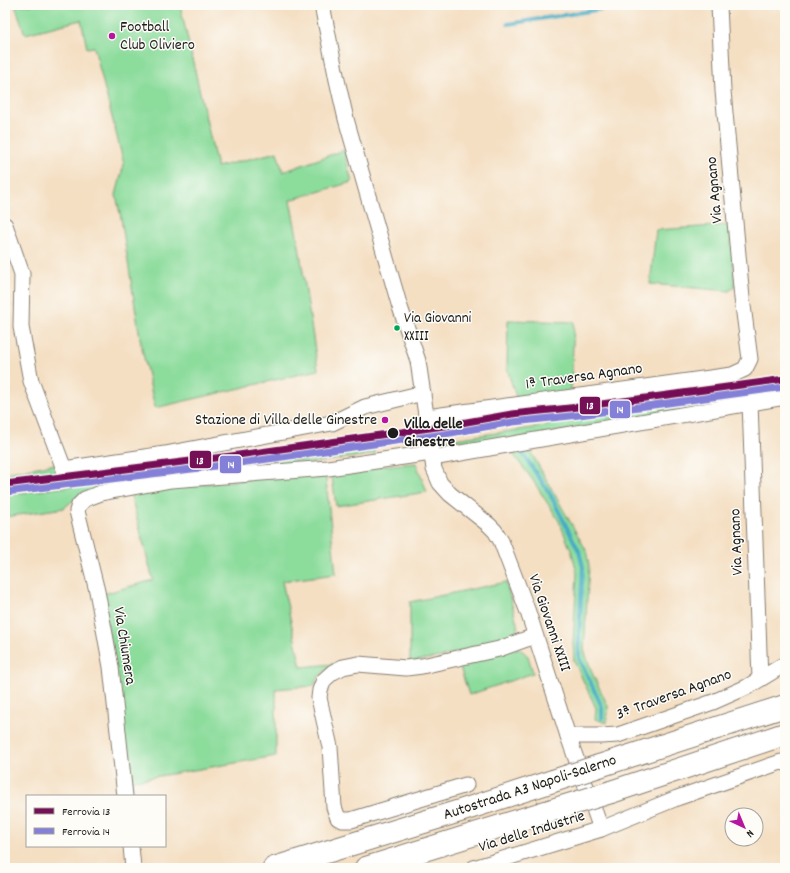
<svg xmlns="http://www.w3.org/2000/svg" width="790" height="873" font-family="Dekko,sans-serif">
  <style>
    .grass { fill: #8cdc9c; stroke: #547c5c }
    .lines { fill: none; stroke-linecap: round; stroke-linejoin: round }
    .stream { stroke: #44abc3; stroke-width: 4 }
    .minor-casing { stroke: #887e70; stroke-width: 17 }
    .motorway-casing { stroke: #887e70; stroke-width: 24 }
    .minor { stroke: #fff; stroke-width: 15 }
    .motorway { stroke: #fff; stroke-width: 22 }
    .motorway-bridge-casing { stroke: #887e70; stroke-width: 24; stroke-linecap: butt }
    .motorway-bridge { stroke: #fff; stroke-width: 22 }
    .rail-1-casing { stroke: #fdfcf7; stroke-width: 10 }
    .rail-2-casing { stroke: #fdfcf7; stroke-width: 10 }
    .rail-1 { stroke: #751056; stroke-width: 7 }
    .rail-2 { stroke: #8480d7; stroke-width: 7 }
    .poi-dot { fill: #b5179e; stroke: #fdfcf7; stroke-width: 1.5 }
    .bus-dot { fill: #00a651; stroke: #fdfcf7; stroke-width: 1.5 }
    .stop-dot { fill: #1c1c1c; stroke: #fdfcf7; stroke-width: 1.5 }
    .labels { text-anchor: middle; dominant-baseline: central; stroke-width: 3; stroke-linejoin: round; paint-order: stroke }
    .bus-label { font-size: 15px; fill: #1c1c1c; stroke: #fdfcf7; text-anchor: start }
    .poi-label { font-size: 16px; fill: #1c1c1c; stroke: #fdfcf7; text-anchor: start }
    .street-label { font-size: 16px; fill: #1c1c1c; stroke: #fdfcf7 }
    .stop-label { font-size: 16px; font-weight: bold; fill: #1c1c1c; stroke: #fdfcf7; text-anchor: start }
    .line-badge { stroke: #fdfcf7; stroke-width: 1.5 }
    .badge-label { font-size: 11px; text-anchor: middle; font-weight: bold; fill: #fff }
  </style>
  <rect width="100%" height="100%" fill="#fdfcf7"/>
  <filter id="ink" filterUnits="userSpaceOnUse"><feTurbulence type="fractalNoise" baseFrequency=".025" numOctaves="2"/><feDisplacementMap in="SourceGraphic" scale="8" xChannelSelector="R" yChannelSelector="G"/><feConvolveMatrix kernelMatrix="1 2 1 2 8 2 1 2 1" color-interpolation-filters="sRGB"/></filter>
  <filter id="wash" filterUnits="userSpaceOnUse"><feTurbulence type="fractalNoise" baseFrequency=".012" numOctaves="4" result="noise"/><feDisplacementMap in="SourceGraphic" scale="16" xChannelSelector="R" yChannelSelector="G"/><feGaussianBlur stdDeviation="0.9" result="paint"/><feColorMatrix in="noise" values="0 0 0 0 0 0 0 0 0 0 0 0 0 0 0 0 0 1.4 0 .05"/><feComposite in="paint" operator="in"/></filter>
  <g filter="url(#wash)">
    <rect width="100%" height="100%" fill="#f4dfc3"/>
    <g class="grass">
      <polygon points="15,5 180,5 217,167 277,152 283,172 344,150 352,182 290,200 299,246 318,370 155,408 141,344 121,218 116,195 124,164 94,47 87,48 81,20 25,34"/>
      <polygon points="730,225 735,287 729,291 650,284 656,230"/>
      <polygon points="508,320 574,322 571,393 517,400 507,369"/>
      <polygon points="783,388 784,392 442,452 439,441 547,426 546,421"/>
      <polygon points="528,447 586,550 589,566 584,650 593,675 608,706 607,723 595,719 596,708 574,661 573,643 577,573 572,553 559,521 532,479 510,450"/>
      <polygon points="375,450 375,454 77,497 64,508 5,517 5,495 293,456 294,461"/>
      <polygon points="416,463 427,492 336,506 331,470"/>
      <polygon points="54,464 56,474 5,482 5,473"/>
      <polygon points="325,471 336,574 282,581 301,667 334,664 321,674 313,686 276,689 276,756 130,781 103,594 153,580 130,492"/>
      <polygon points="506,582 518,627 515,637 441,657 410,662 410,602"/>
      <polygon points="519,648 528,656 533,673 469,695 459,664"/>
    </g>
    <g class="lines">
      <g class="stream">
        <polyline points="508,24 602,9"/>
        <polyline points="521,451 550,494 579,551 583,567 579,633 579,658 602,707 602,718"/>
      </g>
    </g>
  </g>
  <g filter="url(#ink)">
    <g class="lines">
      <defs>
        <g id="minor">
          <polyline points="322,5 337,80 346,119 399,304 418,361 434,469 440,483 450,494 489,525 495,531 501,541 528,612 568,736 601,829"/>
          <polyline points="5,225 22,274 21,327 31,381 64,469 165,454 332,423 365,407 423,393"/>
          <polyline points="750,403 760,679"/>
          <polyline points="427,417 732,375 745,369 750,359 742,298 723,91 719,5"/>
          <polyline points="432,458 785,397"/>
          <polyline points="568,736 601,736 618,735 713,702 747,687 785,664"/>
          <polyline points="466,785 351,820 343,820 338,818 334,807 330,747 319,698 320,690 324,680 333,672 343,667 358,664 406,668 422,666 499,649 535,636"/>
          <polyline points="125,796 111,667 97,591 77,511 79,505 85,499 101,493 171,480 328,468 431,453"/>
          <polyline points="131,846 133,868"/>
          <polyline points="474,868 601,829 677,798 781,762 785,763"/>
        </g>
        <g id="motorway">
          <polyline points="599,766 785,706"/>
          <polyline points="611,792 785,734"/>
          <polyline points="274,868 463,810 553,781"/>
          <polyline points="366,868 562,807"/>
        </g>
      </defs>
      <use href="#minor" class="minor-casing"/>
      <use href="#motorway" class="motorway-casing"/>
      <use href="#minor" class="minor"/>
      <use href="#motorway" class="motorway"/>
      <defs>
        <g id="motorway-bridge">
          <polyline points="553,781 599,766"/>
          <polyline points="562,807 611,792"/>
        </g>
      </defs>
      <use href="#motorway-bridge" class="motorway-bridge-casing"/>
      <use href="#motorway-bridge" class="motorway-bridge"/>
      <defs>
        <polyline id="rail-1" points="5,484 231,456 444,426 512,414 579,407 785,379"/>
        <polyline id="rail-2" points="6,492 232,464 445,434 513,422 580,415 785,387"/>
      </defs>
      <use href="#rail-1" class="rail-1-casing"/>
      <use href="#rail-2" class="rail-2-casing"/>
      <use href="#rail-1" class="rail-1"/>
      <use href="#rail-2" class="rail-2"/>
    </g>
  </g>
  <g class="poi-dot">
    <circle cx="112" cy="36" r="4"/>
    <circle cx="385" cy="420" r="4"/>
  </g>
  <circle class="bus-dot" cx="397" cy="328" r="3.5"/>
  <circle class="stop-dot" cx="393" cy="433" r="6"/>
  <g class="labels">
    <g class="bus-label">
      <text x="404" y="319">Via Giovanni<tspan x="404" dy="18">XXIII</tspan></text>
    </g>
    <g class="poi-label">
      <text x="120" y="27">Football<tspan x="120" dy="18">Club Oliviero</tspan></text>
      <text x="377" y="420" text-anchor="end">Stazione di Villa delle Ginestre</text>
    </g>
    <g class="street-label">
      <text transform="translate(715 190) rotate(-95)">Via Agnano</text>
      <text transform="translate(584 377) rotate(-8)">1ª Traversa Agnano</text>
      <text transform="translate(737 542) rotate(-92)">Via Agnano</text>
      <text transform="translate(549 623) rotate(71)">Via Giovanni XXIII</text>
      <text transform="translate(124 646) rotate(81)">Via Chiumera</text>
      <text transform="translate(674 695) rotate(-20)">3ª Traversa Agnano</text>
      <text transform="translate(530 788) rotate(-18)">Autostrada A3 Napoli-Salerno</text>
      <text transform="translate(532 832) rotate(-17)">Via delle Industrie</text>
    </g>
    <g class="stop-label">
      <text x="404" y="424">Villa delle<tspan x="404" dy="18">Ginestre</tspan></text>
    </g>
  </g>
  <g class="line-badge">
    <rect x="579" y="396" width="22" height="19" rx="4" fill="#751056"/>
    <rect x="609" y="400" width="22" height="19" rx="4" fill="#8480d7"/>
    <rect x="189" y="450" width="23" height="19" rx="4" fill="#751056"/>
    <rect x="219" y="455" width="23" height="19" rx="4" fill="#8480d7"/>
  </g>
  <g class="badge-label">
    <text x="590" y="409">13</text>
    <text x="620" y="413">14</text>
    <text x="200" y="464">13</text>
    <text x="231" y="468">14</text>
  </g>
  <rect width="790" height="873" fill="none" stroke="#fdfcf7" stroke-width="20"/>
  <rect x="26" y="795" width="140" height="52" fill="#fdfcf7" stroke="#a3a29f"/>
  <rect x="34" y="808" width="20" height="6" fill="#751056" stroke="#a3a29f"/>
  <text x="62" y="815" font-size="12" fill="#1c1c1c">Ferrovia 13</text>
  <rect x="34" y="828" width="20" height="6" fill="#8480d7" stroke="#a3a29f"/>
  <text x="62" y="835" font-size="12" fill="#1c1c1c">Ferrovia 14</text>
  <g transform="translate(744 827) rotate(136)"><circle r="19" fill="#fdfcf7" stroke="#a3a29f"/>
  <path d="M0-3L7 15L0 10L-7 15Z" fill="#b5179e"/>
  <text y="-6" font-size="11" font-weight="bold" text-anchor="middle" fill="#1c1c1c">N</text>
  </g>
</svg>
